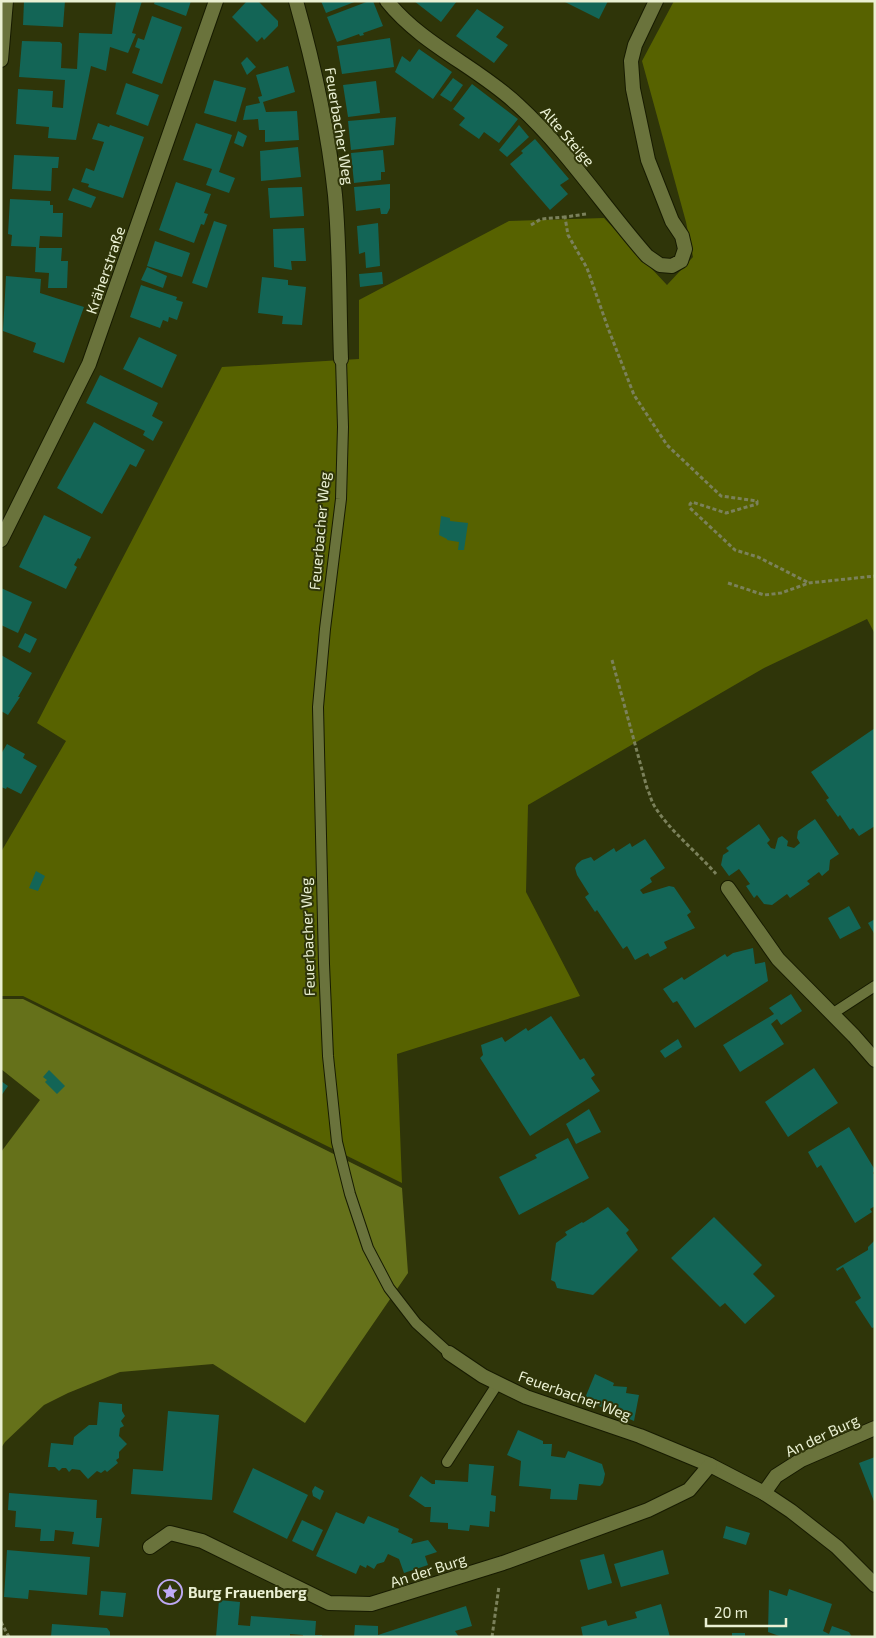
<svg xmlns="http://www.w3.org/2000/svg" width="876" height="1638" font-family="'Exo 2',sans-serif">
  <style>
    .green { fill: #576200 }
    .forest { fill: #65711a }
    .building { fill: #136556 }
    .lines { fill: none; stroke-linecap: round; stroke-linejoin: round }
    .service-casing { stroke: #171b01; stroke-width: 12 }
    .minor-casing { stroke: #171b01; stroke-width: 16 }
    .path { stroke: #7b815b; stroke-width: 3; stroke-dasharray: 4 2.5; stroke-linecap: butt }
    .service { stroke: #6a733c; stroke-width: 10 }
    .minor { stroke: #6a733c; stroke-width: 14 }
    .labels { text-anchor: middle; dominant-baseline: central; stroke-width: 4; stroke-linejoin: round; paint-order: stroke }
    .street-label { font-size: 15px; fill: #eaf0d3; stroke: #2f3509 }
    .poi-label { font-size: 15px; font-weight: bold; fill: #eaf0d3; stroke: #2f3509; text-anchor: start }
  </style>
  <rect width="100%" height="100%" fill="#2f3509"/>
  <polygon class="green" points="674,1 875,1 875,634 867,619 764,668 528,805 526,892 580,996 397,1054 402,1183 23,996 1,996 1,852 66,741 37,723 222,367 359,359 359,300 509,221 604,218 667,285 693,257 686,222 642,61"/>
  <polygon class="forest" points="1,999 23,999 402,1188 408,1273 305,1423 213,1364 120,1372 68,1393 44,1405 5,1442 1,1448 1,1152 40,1100 1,1069"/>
  <g class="building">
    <polygon points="24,1 65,1 63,27 23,25"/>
    <polygon points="116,1 142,1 132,33 136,34 128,53 110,47 106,71 91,66 76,140 48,138 49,127 16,124 18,89 53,91 52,107 63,108 65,80 19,77 22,41 60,42 62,44 61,68 77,69 79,33 112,34"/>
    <polygon points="155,1 191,1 186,16 154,4"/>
    <polygon points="247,1 258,1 278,21 278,26 264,40 262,37 257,42 232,17"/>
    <polygon points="321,1 357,1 326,13"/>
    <polygon points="369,1 373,1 383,26 363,33 364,35 360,36 359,34 337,42 327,17"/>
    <polygon points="414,1 457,1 441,22"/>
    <polygon points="563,1 608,1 599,19"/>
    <polygon points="477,9 504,27 496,37 508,45 494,63 456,36"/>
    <polygon points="152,16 182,27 162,84 132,73 140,49 135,47 138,38 144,40"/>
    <polygon points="390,38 394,67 342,74 337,46"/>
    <polygon points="419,49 452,72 433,99 395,72 402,56 410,62"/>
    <polygon points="247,57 256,67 247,75 241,63"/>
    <polygon points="288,66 295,92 263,102 266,112 297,111 299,140 265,142 265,130 259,130 258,119 243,120 246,106 260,103 258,97 262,96 256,75"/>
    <polygon points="453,78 463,85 451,102 440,95"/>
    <polygon points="214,80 246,88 236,122 204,113"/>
    <polygon points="376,81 380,113 348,117 343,85"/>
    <polygon points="126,83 159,95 148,126 116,114"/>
    <polygon points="472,84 518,119 499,143 484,132 479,139 459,125 465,118 453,109"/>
    <polygon points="396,117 394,145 351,150 348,121"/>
    <polygon points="98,123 109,127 110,125 144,137 123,198 88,187 89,184 81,182 86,168 94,171 104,142 92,139"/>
    <polygon points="196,123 232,135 219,172 235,178 229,193 206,185 212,169 183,160"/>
    <polygon points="519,125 529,137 507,157 499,150"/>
    <polygon points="238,131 247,136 243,147 234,143"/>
    <polygon points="535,139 569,179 560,185 568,194 550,210 510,164 523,153 521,151"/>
    <polygon points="298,147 301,177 261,181 260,151"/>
    <polygon points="383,150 385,172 381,172 381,180 354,183 351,153"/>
    <polygon points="14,155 59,157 58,168 52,168 51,191 12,189"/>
    <polygon points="176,182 211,194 204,213 208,214 204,225 201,224 194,243 159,230"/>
    <polygon points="390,184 390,208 387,214 381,214 380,208 356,211 354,187"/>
    <polygon points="302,187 304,216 270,218 268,188"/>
    <polygon points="73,188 96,197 91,208 68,200"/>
    <polygon points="10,199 50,201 50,205 53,205 53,213 63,213 62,237 40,236 39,248 62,248 61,261 68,261 67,288 48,288 49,273 35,272 36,247 11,246 12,235 8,234"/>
    <polygon points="214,221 227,225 207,288 192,283"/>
    <polygon points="378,223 380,266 366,268 365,252 359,254 357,226"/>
    <polygon points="304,228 306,261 291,261 292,270 274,267 273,229"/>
    <polygon points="155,241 190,253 182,277 147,266"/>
    <polygon points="147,267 167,276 163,288 141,280"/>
    <polygon points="382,272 383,284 360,287 359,274"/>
    <polygon points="6,276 41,279 40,293 84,307 64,363 33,352 36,343 3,331"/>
    <polygon points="262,277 288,280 288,285 306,287 302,325 282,324 283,316 258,313"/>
    <polygon points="141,285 177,297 176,300 183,302 177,320 169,317 168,322 163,320 160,328 130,317"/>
    <polygon points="139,337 177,355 162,388 123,369"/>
    <polygon points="100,375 158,403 152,416 163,422 153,441 143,435 145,431 86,403"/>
    <polygon points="94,422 145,450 136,467 130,464 102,514 57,488"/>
    <polygon points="44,515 91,537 80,559 78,558 74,565 77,567 66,589 19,567"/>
    <polygon points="441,516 450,518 450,521 468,523 464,550 458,550 459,542 447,540 447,539 439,535"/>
    <polygon points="1,588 32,602 18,633 1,625"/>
    <polygon points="25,633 37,639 30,653 18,647"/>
    <polygon points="1,655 32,673 18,697 20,697 8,715 1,711"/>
    <polygon points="875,728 875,826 859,836 853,828 850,830 840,815 838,817 826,800 829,798 811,772"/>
    <polygon points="7,744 25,754 23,758 37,766 21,794 7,787 6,789 1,787 1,754"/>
    <polygon points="815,819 839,854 830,860 829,870 822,876 819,872 807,881 810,884 790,898 787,894 772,905 764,904 757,895 754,898 746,886 750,884 739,869 729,876 721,865 723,855 729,851 726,848 759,824 770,840 767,843 771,848 775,849 778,838 782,836 788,841 787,846 794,848 800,843 797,838 798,831"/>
    <polygon points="645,839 665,868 650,878 652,882 640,890 643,894 669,886 674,887 691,912 687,915 695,928 664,942 667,948 650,957 648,953 635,960 627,946 623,949 597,910 595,912 585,897 589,894 577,875 575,868 577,864 582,860 591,857 594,861 614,848 616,852 630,843 632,847"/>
    <polygon points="36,871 45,876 38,891 29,888"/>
    <polygon points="849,906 861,928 840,939 828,918"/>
    <polygon points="875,919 875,935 868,923"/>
    <polygon points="753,948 755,964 765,962 768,981 695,1028 677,1001 673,1003 663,989 682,977 684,980 725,954 727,957 733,953"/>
    <polygon points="791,994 802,1011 781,1025 777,1019 771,1024 784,1044 740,1072 723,1045 774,1014 769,1008"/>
    <polygon points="551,1016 580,1060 584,1058 595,1075 591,1078 600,1091 530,1136 480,1058 483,1055 481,1045 502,1037 505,1042 526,1028 528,1031"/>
    <polygon points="678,1039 682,1047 665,1058 660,1051"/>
    <polygon points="814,1068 838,1103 788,1137 765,1102"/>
    <polygon points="49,1070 65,1086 57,1094 45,1082 47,1080 43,1077"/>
    <polygon points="1,1081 8,1086 1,1096"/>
    <polygon points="589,1109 601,1132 576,1144 566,1124"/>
    <polygon points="849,1127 875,1170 873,1173 875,1176 875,1206 870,1209 872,1212 855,1223 821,1165 817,1168 808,1152"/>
    <polygon points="568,1138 589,1178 519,1215 499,1177 537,1158 535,1155"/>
    <polygon points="608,1207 629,1230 626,1233 638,1250 593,1295 557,1288 555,1282 551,1280 556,1243 567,1235 565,1232 582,1222 583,1223"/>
    <polygon points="714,1217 762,1265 753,1274 775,1296 745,1324 725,1303 720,1307 671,1258"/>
    <polygon points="875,1240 875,1327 872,1328 855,1302 861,1298 843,1267 837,1271 836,1269 868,1250 868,1247"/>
    <polygon points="595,1374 614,1383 613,1386 627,1387 626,1393 639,1395 634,1421 599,1406 600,1404 585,1398"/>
    <polygon points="99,1402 122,1404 122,1411 125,1416 121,1421 124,1426 120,1428 119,1436 127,1444 119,1452 119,1458 116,1460 118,1463 107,1472 105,1470 101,1473 97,1471 88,1479 80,1470 72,1469 69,1472 66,1468 62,1468 59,1471 55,1467 48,1467 51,1443 73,1445 74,1437 89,1425 97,1425"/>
    <polygon points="168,1411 219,1415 212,1500 131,1494 133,1469 163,1471"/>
    <polygon points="518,1430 543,1441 543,1444 552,1444 551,1456 565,1458 568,1451 602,1464 605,1474 603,1483 600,1486 579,1484 577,1500 550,1499 551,1489 519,1486 521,1461 507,1455"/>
    <polygon points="875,1457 875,1504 859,1463"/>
    <polygon points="469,1464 494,1466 491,1495 496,1496 495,1512 490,1511 489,1527 470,1525 469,1531 448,1529 448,1523 430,1522 431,1507 425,1507 409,1496 421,1476 432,1484 435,1484 435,1480 468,1482"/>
    <polygon points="253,1468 308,1495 287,1539 233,1512"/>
    <polygon points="315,1486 324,1491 320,1500 313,1496 312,1491"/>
    <polygon points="9,1493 97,1500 96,1518 102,1518 99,1547 72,1544 74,1532 55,1530 54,1541 40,1541 41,1529 15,1527 16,1511 8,1510"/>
    <polygon points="336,1512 364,1524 368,1516 399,1529 398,1532 413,1539 411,1544 428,1540 437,1552 425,1556 428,1565 404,1573 399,1559 388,1554 384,1562 377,1564 374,1569 367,1565 366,1568 360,1565 356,1574 316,1556"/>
    <polygon points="302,1520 323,1530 313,1551 292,1541"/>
    <polygon points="726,1526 750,1533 746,1545 723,1538"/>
    <polygon points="7,1550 90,1557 87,1595 29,1590 28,1599 4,1597"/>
    <polygon points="663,1550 669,1574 621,1587 614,1564"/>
    <polygon points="604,1554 612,1583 588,1590 580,1560"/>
    <polygon points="789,1589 832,1604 823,1631 829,1634 832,1626 849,1632 852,1637 782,1637 768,1632 769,1590 787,1596"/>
    <polygon points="101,1591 126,1593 123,1617 99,1615"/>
    <polygon points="219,1600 240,1602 238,1625 250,1626 251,1616 316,1621 315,1635 322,1635 322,1637 303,1637 303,1635 290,1634 290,1637 216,1637"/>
    <polygon points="661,1604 670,1637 583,1637 581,1627 606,1620 608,1626 622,1622 637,1618 635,1612"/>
    <polygon points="466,1606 472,1626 455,1631 459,1637 354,1637 355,1625 378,1626 378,1635"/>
    <polygon points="52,1624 107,1628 110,1632 110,1637 51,1637"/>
    <rect x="732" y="1633" width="13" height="4"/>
  </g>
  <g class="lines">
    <defs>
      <g id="service">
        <polyline points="341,359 343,427 341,499 325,629 318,707 324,964 328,1056 337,1142 350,1194 368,1248 389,1288 416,1323 449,1353"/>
        <polyline points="832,1014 875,986"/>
        <polyline points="447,1462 498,1383"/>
      </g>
      <g id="minor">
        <path d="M296,1C314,65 328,129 335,195C340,249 339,305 341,359"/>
        <path d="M387,1C422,45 478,67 518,105C567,150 604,207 647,256L660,265L672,266L681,261L685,249L682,236L672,221L648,160L633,89L631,61L635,45L656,1"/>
        <polyline points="1,60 6,1"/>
        <polyline points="1,540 89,364 216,1"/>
        <polyline points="728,888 778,959 854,1036 875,1060"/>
        <polyline points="449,1353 483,1376 526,1397 640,1436 710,1465 764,1493 791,1511 837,1547 875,1585"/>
        <polyline points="764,1493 776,1476 801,1460 875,1428"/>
        <polyline points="150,1547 170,1533 202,1541 329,1603 371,1604 503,1563 648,1510 689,1490 710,1465"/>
      </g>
    </defs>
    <use href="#service" class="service-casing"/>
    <use href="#minor" class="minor-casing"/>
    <g class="path">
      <polyline points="586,214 565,217 568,235 587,268 608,328 634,395 667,445 721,496 757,501 757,504 726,513 692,502 690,504 690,508 735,550 758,557 809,583"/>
      <polyline points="531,225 541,219 565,217"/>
      <polyline points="728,583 764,595 781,593 809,583 875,576"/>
      <path d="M612,660L647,788C650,794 651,801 655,807C670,831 697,852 716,874"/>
      <polyline points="1,1622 9,1637"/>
      <polyline points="492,1637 499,1586"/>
    </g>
    <use href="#service" class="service"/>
    <use href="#minor" class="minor"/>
  </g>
  <defs>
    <symbol id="sight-ring" viewBox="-11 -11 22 22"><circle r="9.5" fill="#2f3509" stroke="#bea9f4" stroke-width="1.5"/><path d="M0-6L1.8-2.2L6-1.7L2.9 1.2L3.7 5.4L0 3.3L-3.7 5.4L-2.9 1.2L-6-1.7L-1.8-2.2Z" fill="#bea9f4"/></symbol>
  </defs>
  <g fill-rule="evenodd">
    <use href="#sight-ring" x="156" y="1578" width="28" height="28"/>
  </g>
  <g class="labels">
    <g class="street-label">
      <text transform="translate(340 126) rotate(81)">Feuerbacher Weg</text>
      <text transform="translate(568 136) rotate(49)">Alte Steige</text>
      <text transform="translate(105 270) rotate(-71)">Kräherstraße</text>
      <text transform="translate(319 531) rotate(-85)">Feuerbacher Weg</text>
      <text transform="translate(307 937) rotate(-92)">Feuerbacher Weg</text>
      <text transform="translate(575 1395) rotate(20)">Feuerbacher Weg</text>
      <text transform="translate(822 1435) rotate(-25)">An der Burg</text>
      <text transform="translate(428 1570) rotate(-18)">An der Burg</text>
    </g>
    <g class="poi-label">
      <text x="188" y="1592">Burg Frauenberg</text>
    </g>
  </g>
  <rect width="876" height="1638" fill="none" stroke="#eaf0d3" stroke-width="5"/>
  <path d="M706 1618v8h80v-8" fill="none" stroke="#eaf0d3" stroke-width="2.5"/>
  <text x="714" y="1618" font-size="15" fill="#eaf0d3" stroke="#2f3509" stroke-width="4" paint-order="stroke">20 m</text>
</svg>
